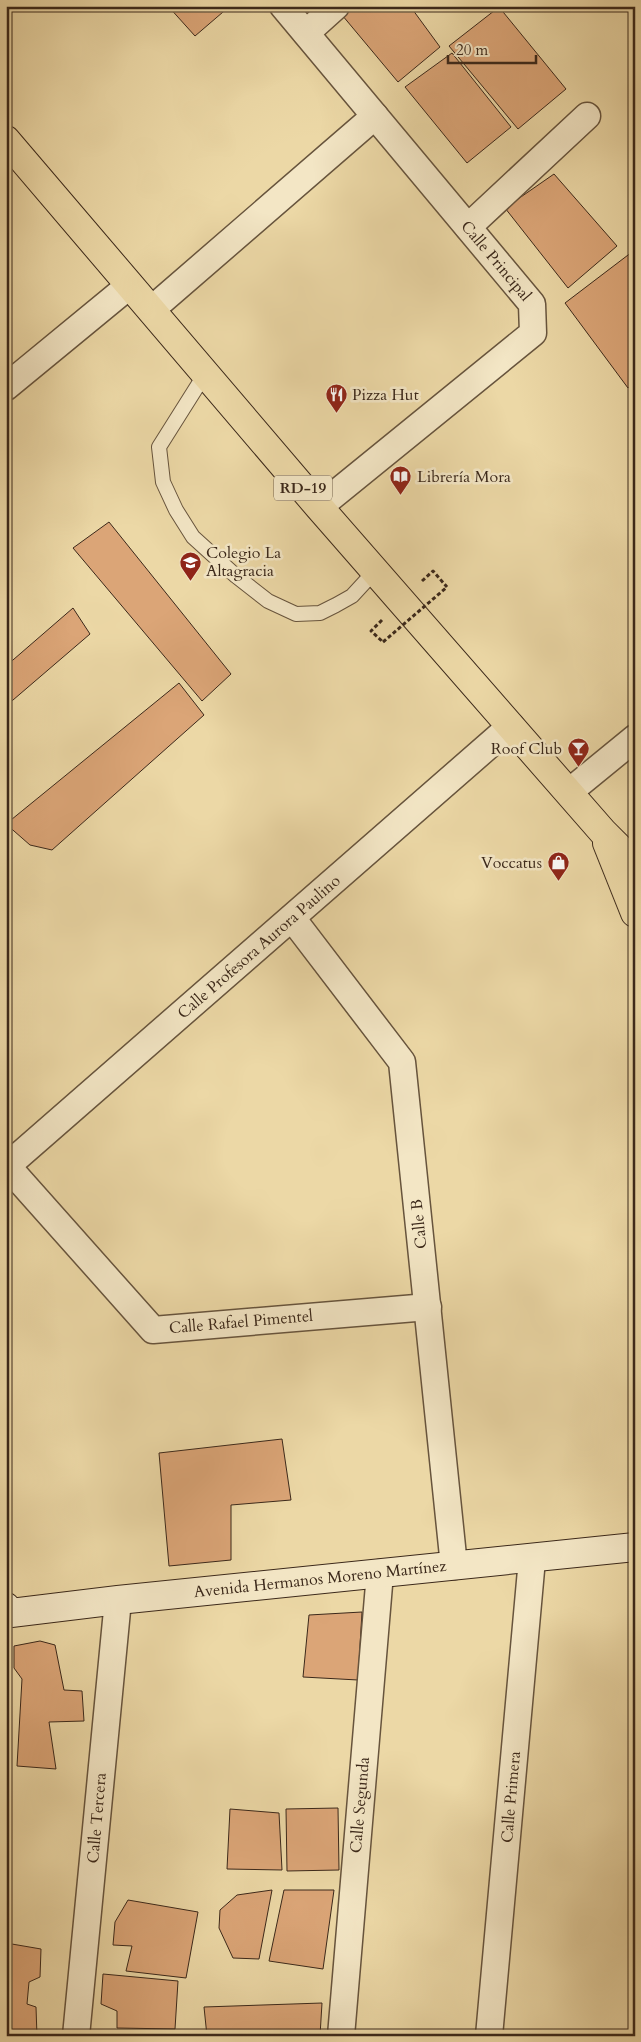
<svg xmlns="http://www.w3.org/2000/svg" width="641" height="2042" font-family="Cardo,serif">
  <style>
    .building { fill: #dba577; stroke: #3b281a }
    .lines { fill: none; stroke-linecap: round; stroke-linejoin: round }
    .lane-casing { stroke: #67543d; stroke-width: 16 }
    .street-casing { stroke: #67543d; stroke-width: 29 }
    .secondary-casing { stroke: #3b281a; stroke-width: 30 }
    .primary-casing { stroke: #3b281a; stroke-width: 30 }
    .path { stroke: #3b281a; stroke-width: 3; stroke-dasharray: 4 2.5; stroke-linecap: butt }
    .lane { stroke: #f3e6c5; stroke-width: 14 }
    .street { stroke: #f3e6c5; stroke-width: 26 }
    .secondary { stroke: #f3e6c5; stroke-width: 28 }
    .primary { stroke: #ecd8a6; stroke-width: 28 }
    .path-bridge { stroke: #3b281a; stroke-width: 3; stroke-dasharray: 4 2.5; stroke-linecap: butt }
    .labels { text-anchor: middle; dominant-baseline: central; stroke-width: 5; stroke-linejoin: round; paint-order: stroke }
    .shield { fill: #f3e6c5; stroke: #72614d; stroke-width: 1 }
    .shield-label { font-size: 15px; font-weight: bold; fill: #3b281a }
    .street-label { font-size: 16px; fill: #3b281a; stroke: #f3e6c5 }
    .poi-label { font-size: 16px; fill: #3b281a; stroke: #f3e6c5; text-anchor: start }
  </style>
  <rect width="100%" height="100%" fill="#ecd8a6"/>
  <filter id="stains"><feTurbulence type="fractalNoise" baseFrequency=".004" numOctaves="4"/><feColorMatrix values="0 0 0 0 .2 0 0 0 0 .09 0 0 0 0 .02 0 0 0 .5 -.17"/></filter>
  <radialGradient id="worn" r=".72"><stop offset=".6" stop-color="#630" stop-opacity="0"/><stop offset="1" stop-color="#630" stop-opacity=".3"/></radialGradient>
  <g class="building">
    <polygon points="168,6 230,6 195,36"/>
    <polygon points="341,6 410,6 440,47 398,82 337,9"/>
    <polygon points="499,7 566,89 518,129 449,46"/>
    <polygon points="452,53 511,127 467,163 405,87"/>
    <polygon points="554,174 617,246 568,288 505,208"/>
    <polygon points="632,252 635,257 635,382 628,388 565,303"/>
    <polygon points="109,522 231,674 202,701 73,548"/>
    <polygon points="73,608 90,634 6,706 6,666"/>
    <polygon points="179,683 204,715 52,850 30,845 6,824"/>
    <polygon points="282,1439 291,1500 231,1505 231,1560 169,1566 159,1453"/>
    <polygon points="362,1612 358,1680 303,1677 309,1615"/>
    <polygon points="40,1641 55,1645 64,1690 82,1691 84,1721 49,1722 56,1769 17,1766 22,1679 14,1668 14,1646"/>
    <polygon points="338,1808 339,1870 287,1871 286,1809"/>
    <polygon points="230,1809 279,1813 282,1870 227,1869"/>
    <polygon points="272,1890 259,1959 233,1958 219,1928 220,1910 237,1895"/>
    <polygon points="284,1890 334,1890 323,1969 269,1961"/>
    <polygon points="128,1900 198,1912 186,1978 126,1971 132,1946 113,1945 115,1922"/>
    <polygon points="6,1943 41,1949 40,1977 29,1982 27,2004 36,2007 37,2036 6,2034"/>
    <polygon points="103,1974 178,1981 175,2029 117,2028 117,2011 101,2004"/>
    <polygon points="322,2003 320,2036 207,2036 204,2007"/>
    <polygon points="100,2033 186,2036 99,2036"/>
  </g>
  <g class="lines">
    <defs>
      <polyline id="lane" points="205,374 159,447 163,482 176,510 193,537 236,576 268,601 296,614 320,613 336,605 352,596 375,571"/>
      <g id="street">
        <polyline points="283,6 532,304 533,333 319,507"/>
        <polyline points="306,33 336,6"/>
        <polyline points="468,227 587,116"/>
        <polyline points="151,310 375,116"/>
        <polyline points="6,387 130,285"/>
        <polyline points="569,792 635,738"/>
        <polyline points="292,918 402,1062 454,1566"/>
        <polyline points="7,1166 153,1330 428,1307"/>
        <polyline points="6,1167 511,726"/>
        <polyline points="76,2036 118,1600"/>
        <polyline points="341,2036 380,1573"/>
        <polyline points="489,2036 532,1559"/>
      </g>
      <polyline id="secondary" points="6,1607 11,1613 118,1600 635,1547"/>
      <g id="primary">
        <polyline points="6,140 319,507 603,832 635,864"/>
        <polyline points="607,843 635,913"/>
      </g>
    </defs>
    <use href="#lane" class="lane-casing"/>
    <use href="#street" class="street-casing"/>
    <use href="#secondary" class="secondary-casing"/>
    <use href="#primary" class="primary-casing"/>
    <g class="path">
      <polyline points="422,581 433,571 447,587"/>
      <polyline points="382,620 371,631 383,642"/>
    </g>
    <use href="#lane" class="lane"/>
    <use href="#street" class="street"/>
    <use href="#secondary" class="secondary"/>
    <use href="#primary" class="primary"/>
    <polyline class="path-bridge" points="383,642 447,587"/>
  </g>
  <defs>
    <symbol id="restaurant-pin" viewBox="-11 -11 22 30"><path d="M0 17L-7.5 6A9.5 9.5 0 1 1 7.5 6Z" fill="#8f2418" stroke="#f3e6c5"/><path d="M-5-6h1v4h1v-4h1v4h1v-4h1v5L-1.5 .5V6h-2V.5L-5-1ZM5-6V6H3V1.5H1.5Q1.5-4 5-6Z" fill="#fff"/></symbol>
    <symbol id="library-pin" viewBox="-11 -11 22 30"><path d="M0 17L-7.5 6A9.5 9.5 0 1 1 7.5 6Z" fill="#8f2418" stroke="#f3e6c5"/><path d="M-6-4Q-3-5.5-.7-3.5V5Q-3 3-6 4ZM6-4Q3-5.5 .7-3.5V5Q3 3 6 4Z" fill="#fff"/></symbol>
    <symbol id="school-pin" viewBox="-11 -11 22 30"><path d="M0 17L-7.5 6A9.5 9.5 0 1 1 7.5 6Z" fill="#8f2418" stroke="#f3e6c5"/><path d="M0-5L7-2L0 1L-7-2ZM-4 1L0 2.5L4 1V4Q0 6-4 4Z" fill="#fff"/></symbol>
    <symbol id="bar-pin" viewBox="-11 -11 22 30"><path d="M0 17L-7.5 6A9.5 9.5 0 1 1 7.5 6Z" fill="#8f2418" stroke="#f3e6c5"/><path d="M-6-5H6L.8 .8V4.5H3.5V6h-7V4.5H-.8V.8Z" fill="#fff"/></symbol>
    <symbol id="shop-pin" viewBox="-11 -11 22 30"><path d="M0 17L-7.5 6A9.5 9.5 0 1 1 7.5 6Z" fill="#8f2418" stroke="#f3e6c5"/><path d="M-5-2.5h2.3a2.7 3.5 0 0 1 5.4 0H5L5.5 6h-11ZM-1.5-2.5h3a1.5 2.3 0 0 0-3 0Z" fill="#fff"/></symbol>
  </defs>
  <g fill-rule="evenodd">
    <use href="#restaurant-pin" x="324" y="382" width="25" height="34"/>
    <use href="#library-pin" x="388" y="464" width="25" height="34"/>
    <use href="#school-pin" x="178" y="550" width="25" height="34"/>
    <use href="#bar-pin" x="566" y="736" width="25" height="34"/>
    <use href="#shop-pin" x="546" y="850" width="25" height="34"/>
  </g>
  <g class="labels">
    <rect class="shield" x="274" y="475.5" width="58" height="25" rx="4"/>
    <g class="shield-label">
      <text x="303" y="488">RD-19</text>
    </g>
    <g class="street-label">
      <text transform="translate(496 261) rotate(50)">Calle Principal</text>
      <text transform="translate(259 947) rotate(-41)">Calle Profesora Aurora Paulino</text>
      <text transform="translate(419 1224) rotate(-96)">Calle B</text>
      <text transform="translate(241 1322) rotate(-5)">Calle Rafael Pimentel</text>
      <text transform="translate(320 1579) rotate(-6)">Avenida Hermanos Moreno Martínez</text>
      <text transform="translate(511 1797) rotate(-85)">Calle Primera</text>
      <text transform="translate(360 1805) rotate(-85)">Calle Segunda</text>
      <text transform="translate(97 1818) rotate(-85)">Calle Tercera</text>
    </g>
    <g class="poi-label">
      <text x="352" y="395">Pizza Hut</text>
      <text x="417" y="477">Librería Mora</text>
      <text x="206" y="553">Colegio La<tspan x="206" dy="18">Altagracia</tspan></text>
      <text x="562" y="749" text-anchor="end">Roof Club</text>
      <text x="542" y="863" text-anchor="end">Voccatus</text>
    </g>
  </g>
  <rect width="641" height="2042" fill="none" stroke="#ecd8a6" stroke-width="25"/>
  <rect x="8" y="8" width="626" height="2027" fill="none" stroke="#3b281a" stroke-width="2.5"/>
  <rect x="12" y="12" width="616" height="2017" fill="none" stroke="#3b281a"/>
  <path d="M448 55v8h88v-8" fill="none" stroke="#3b281a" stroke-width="2.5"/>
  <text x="456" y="55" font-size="15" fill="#3b281a" stroke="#f3e6c5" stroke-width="4" paint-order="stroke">20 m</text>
  <rect width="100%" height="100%" filter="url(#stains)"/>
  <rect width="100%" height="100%" fill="url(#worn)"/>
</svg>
